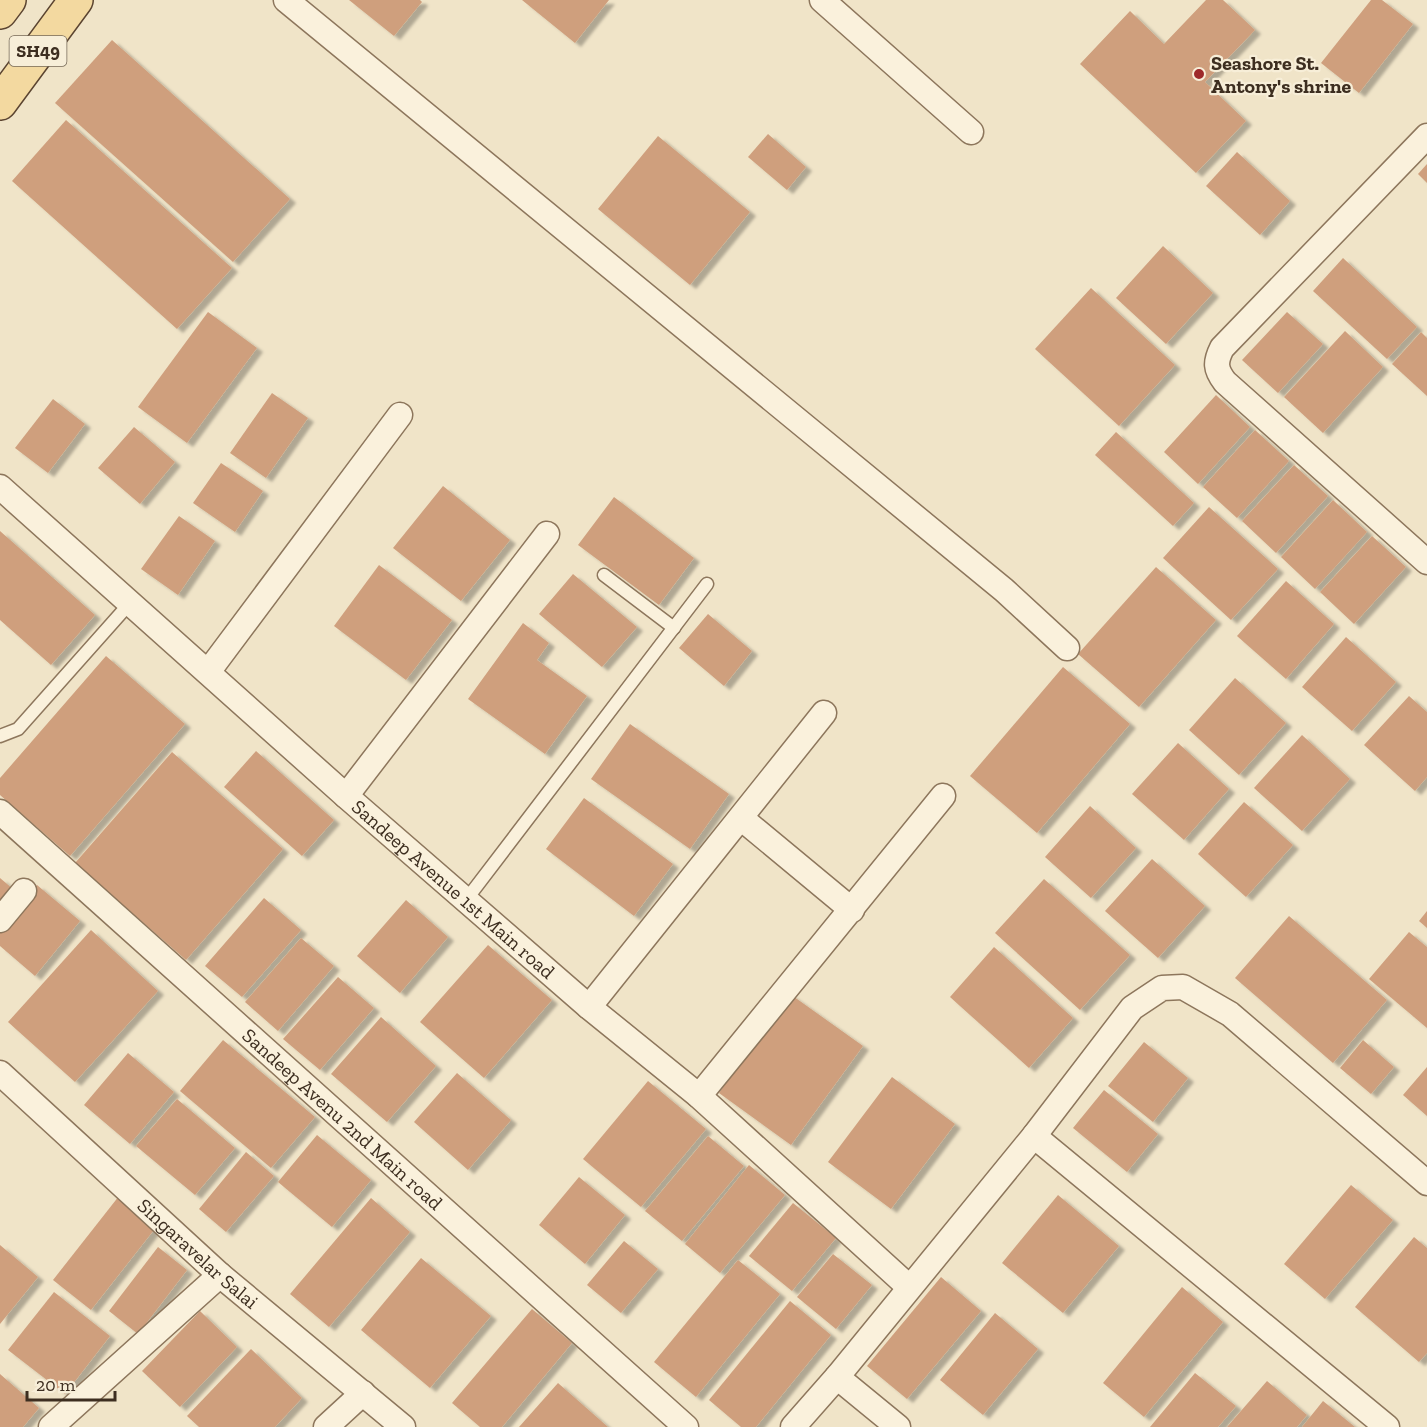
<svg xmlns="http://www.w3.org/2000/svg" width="1427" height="1427" font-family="'Zilla Slab',serif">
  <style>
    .building { fill: #cf9f7d; filter: url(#shadow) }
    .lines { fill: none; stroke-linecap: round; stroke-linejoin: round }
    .service-casing { stroke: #8d765c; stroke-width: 15 }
    .minor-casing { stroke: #8d765c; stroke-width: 27 }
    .primary-casing { stroke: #5b4430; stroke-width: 36 }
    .service { stroke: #faf1dc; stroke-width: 12 }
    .minor { stroke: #faf1dc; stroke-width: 24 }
    .primary { stroke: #f3d9a0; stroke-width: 33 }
    .poi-dot { fill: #9e2a2b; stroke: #f7eed8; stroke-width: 2 }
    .labels { text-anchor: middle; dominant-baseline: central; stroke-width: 4.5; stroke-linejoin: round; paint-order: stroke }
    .shield { fill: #f7eed8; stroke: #756857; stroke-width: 1.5 }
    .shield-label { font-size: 18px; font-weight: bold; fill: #3d2e20 }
    .poi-label { font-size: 20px; font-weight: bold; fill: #3d2e20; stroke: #f7eed8; text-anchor: start }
    .street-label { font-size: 20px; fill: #3d2e20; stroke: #f7eed8 }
  </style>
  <defs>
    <filter id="shadow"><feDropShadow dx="6" dy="4" stdDeviation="1.5" flood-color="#0004"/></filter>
  </defs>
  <rect width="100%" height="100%" fill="#f0e4c8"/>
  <g class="building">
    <polygon points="349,0 420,0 422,2 394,36"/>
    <polygon points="522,0 609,0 575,43"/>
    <polygon points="1206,0 1223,0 1255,30 1205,82 1246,121 1196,173 1080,64 1130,11 1164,44"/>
    <polygon points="1371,0 1382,0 1413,24 1359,93 1321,63"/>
    <polygon points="112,40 290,199 233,262 55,103"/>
    <polygon points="66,120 232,268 177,329 12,181"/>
    <polygon points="768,134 806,167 787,190 748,157"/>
    <polygon points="658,136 750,212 690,285 598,209"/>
    <polygon points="1237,152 1290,201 1260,235 1206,186"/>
    <polygon points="1427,164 1427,183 1418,174"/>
    <polygon points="1163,246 1213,293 1166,344 1116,298"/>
    <polygon points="1343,258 1417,327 1387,359 1313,291"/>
    <polygon points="1091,288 1175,365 1119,426 1035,349"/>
    <polygon points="208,312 257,348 187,443 138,407"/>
    <polygon points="1287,312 1323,344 1278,393 1242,360"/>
    <polygon points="1345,331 1383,367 1323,433 1284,397"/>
    <polygon points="1421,332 1427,338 1427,396 1392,364"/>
    <polygon points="272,393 308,418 266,478 230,453"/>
    <polygon points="1216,395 1250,427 1198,484 1164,452"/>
    <polygon points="53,399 85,424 48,473 15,448"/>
    <polygon points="134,427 175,462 140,504 98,468"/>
    <polygon points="1255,430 1289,461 1237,518 1203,487"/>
    <polygon points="1116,432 1194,503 1173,526 1095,455"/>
    <polygon points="221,463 263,491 235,532 193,503"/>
    <polygon points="1294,465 1328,496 1276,553 1242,521"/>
    <polygon points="443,486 510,540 461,601 393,548"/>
    <polygon points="614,497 694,558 659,605 578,545"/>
    <polygon points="1333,500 1367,532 1315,589 1281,557"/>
    <polygon points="1209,507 1278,569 1231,620 1163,558"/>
    <polygon points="179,516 215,541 178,595 141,569"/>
    <polygon points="0,531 95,615 51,665 0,620"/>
    <polygon points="1372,536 1406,567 1354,624 1320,592"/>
    <polygon points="379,565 452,620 406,680 334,626"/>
    <polygon points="1156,567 1216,620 1139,707 1078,654"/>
    <polygon points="573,574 637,627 602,667 539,614"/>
    <polygon points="1286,581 1334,624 1286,679 1237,636"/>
    <polygon points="708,614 752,651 724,686 679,648"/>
    <polygon points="523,623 549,643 537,660 587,696 545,754 468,699"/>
    <polygon points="1346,637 1396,682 1352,731 1302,687"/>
    <polygon points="106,656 185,724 70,856 0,795 0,778"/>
    <polygon points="1063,667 1130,724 1037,833 970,776"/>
    <polygon points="1235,678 1286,723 1239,775 1189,730"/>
    <polygon points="1409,696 1427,712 1427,777 1415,791 1364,745"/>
    <polygon points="630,724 729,794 690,849 591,779"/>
    <polygon points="1302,735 1350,779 1302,831 1254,788"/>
    <polygon points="1178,743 1229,789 1184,840 1132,794"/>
    <polygon points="256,751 334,820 302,856 224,787"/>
    <polygon points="172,752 283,849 186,960 75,863"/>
    <polygon points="584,798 673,864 634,916 546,849"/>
    <polygon points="1244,802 1293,845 1246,897 1198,854"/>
    <polygon points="1090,806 1136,848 1091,898 1045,857"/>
    <polygon points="1152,859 1205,906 1158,958 1105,911"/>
    <polygon points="0,878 13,889 0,905"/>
    <polygon points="1044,879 1130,955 1080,1010 995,933"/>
    <polygon points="37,885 80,921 35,976 0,946 0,929"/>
    <polygon points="264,898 301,930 242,997 205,966"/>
    <polygon points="406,900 448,937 400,993 357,956"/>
    <polygon points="1427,911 1427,928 1419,921"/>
    <polygon points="1289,916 1387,1000 1333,1063 1235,978"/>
    <polygon points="91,930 158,991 75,1082 8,1022"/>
    <polygon points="1409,932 1427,947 1427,1028 1369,979"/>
    <polygon points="301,938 334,966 278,1031 245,1002"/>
    <polygon points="488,945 552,1000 484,1078 420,1022"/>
    <polygon points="994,947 1073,1018 1029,1068 950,997"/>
    <polygon points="338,977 374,1008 320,1070 283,1039"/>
    <polygon points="790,994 863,1046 791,1145 719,1093"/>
    <polygon points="381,1017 436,1066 387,1122 331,1074"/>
    <polygon points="223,1040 315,1117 271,1168 180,1091"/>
    <polygon points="1363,1040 1394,1067 1371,1094 1340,1068"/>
    <polygon points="1144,1042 1188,1078 1153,1122 1108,1086"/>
    <polygon points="128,1053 174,1092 130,1144 84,1105"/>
    <polygon points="1427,1067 1427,1116 1403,1095"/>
    <polygon points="457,1073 511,1120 468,1170 414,1122"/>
    <polygon points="892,1077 955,1124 891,1209 828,1162"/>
    <polygon points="648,1081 706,1129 641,1207 583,1159"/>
    <polygon points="1104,1090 1158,1134 1127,1172 1073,1128"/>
    <polygon points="177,1099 235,1148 195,1195 136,1146"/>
    <polygon points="317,1135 371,1180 332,1227 278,1182"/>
    <polygon points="708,1136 744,1166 682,1241 645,1211"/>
    <polygon points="246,1152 274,1176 226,1232 199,1209"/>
    <polygon points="749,1165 785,1195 720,1273 685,1244"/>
    <polygon points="579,1177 625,1215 585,1264 539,1225"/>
    <polygon points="1351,1185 1393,1220 1325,1299 1284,1264"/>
    <polygon points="1058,1195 1119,1246 1063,1313 1002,1263"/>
    <polygon points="119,1196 157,1226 91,1310 53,1280"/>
    <polygon points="371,1198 410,1232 329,1327 290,1294"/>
    <polygon points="793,1203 836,1238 792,1291 749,1256"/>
    <polygon points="1414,1237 1427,1248 1427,1353 1419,1362 1355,1307"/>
    <polygon points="624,1241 658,1269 621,1313 587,1285"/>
    <polygon points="0,1245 38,1277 0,1324"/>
    <polygon points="158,1247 187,1270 138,1334 109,1311"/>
    <polygon points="833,1254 872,1285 836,1329 797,1297"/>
    <polygon points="421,1258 491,1316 430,1388 361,1330"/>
    <polygon points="738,1260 780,1294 696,1397 654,1362"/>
    <polygon points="941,1277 981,1311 907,1399 867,1366"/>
    <polygon points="1182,1287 1223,1322 1144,1417 1103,1383"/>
    <polygon points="54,1292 110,1336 65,1394 8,1350"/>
    <polygon points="790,1301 831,1335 756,1427 741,1427 709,1400"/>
    <polygon points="532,1309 572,1343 502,1427 480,1427 452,1403"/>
    <polygon points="200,1311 237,1347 180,1407 142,1371"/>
    <polygon points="995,1313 1038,1349 983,1415 940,1380"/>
    <polygon points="251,1349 302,1398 275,1427 199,1427 187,1416"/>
    <polygon points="1195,1373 1236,1406 1218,1427 1150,1427"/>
    <polygon points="0,1374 39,1408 23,1427 0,1427"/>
    <polygon points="1267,1381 1307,1415 1297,1427 1227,1427"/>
    <polygon points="558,1383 608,1427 519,1427"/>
    <polygon points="1323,1401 1355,1427 1302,1427"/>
  </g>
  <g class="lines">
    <defs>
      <g id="service">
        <polyline points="604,575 674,628"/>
        <polyline points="0,736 18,729 130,603"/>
        <polyline points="466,900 707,584"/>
      </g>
      <g id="minor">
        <polyline points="286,0 1004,590 1067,648"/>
        <polyline points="822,0 971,132"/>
        <path d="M1427,136L1222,348C1215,362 1215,369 1225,382L1427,562"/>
        <path id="s1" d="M0,487L346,796L589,1007L699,1096L909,1287"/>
        <polyline points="208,672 400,415"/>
        <polyline points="346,796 547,534"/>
        <path id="s2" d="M0,812L686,1427"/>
        <polyline points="741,818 852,910"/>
        <polyline points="0,920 24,891"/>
        <polyline points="589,1007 824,713"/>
        <path id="s3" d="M0,1073L220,1275L403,1427"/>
        <polyline points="699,1096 943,796"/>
        <polyline points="1034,1136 1387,1427"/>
        <polyline points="837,1377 898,1427"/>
        <polyline points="51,1427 220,1275"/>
        <polyline points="326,1427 363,1393"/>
        <polyline points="793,1427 837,1377 1034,1136 1132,1008 1162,988 1183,987 1230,1014 1427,1183"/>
      </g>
      <g id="primary">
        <polyline points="0,12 9,0"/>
        <polyline points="0,103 76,0"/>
      </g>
    </defs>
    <use href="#service" class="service-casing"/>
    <use href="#minor" class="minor-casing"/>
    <use href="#primary" class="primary-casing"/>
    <use href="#service" class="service"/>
    <use href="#minor" class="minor"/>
    <use href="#primary" class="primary"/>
  </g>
  <circle class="poi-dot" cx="1199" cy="74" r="6"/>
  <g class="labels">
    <rect class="shield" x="9.5" y="36" width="57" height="30" rx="4.5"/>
    <g class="shield-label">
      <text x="38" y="51">SH49</text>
    </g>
    <g class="poi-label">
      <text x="1211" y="63">Seashore St.<tspan x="1211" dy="23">Antony's shrine</tspan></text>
    </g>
    <g class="street-label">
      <text stroke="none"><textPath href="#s1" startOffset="606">Sandeep Avenue 1st Main road</textPath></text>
      <text stroke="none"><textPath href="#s2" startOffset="460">Sandeep Avenu 2nd Main road</textPath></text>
      <text stroke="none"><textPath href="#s3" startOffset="268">Singaravelar Salai</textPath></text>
    </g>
  </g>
  <path d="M27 1391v9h88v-9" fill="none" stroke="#3d2e20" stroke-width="3"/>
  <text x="36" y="1391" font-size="18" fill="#3d2e20" stroke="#f7eed8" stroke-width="4.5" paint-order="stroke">20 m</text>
</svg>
